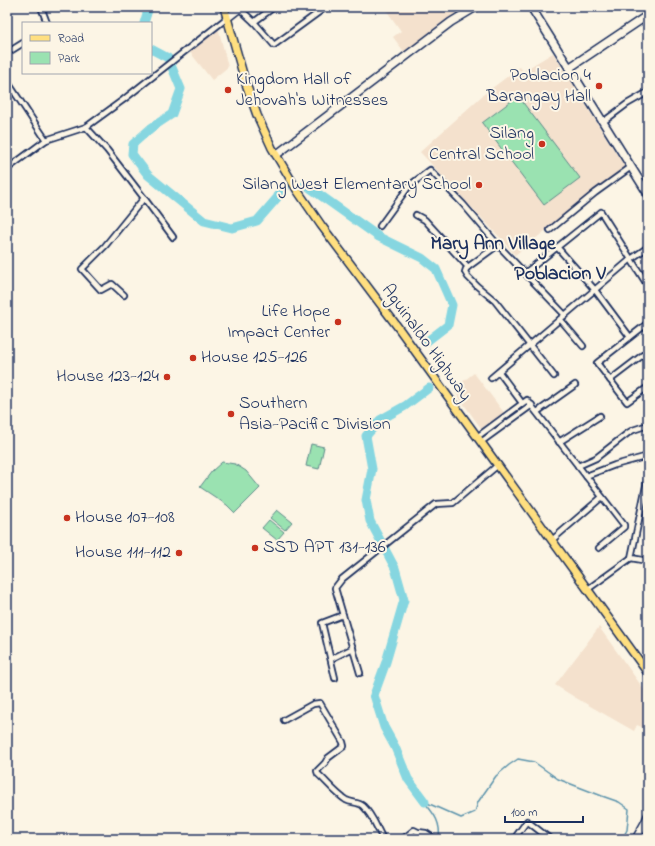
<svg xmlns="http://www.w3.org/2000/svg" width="655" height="846" font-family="'Indie Flower',sans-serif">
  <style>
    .built { fill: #f4e1cd }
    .green { fill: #9ae2b1; stroke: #5a8888 }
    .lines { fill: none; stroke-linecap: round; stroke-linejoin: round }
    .stream { stroke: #5b93ac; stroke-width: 1.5 }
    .river { stroke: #86d6e0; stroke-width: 9 }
    .street-casing { stroke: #1b2f5e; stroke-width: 8 }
    .secondary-casing { stroke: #1b2f5e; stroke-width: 10 }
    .primary-casing { stroke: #1b2f5e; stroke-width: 10 }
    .street { stroke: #fcf5e5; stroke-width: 4.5 }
    .secondary { stroke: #fcf5e5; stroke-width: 7 }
    .primary { stroke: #ffdf80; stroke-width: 7 }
    .poi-dot { fill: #c8321e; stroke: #fcf5e5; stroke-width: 1.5 }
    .labels { text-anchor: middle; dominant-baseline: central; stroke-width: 4; stroke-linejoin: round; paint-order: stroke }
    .poi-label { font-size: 18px; fill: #1b2f5e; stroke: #fcf5e5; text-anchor: end }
    .street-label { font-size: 18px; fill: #1b2f5e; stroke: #fcf5e5 }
    .neighbourhood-label { font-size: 19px; font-weight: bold; fill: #1b2f5e; stroke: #fcf5e5 }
    .quarter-label { font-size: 20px; font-weight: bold; fill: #1b2f5e; stroke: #fcf5e5 }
  </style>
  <rect width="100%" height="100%" fill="#fcf5e5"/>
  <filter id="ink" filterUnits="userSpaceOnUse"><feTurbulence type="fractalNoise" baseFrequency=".025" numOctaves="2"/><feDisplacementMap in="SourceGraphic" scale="8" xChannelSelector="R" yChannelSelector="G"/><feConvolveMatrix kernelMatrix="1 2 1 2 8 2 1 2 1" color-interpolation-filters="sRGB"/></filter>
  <g filter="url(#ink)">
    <g class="built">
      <polygon points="384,7 470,7 457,14 405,53 393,37 401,31"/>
      <polygon points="218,27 228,67 212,80 189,51"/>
      <polygon points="553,53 626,169 555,223 515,255 504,242 420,152 483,95 520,67 523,71"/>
      <polygon points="474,373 505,414 483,431 453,389"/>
      <polygon points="599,627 648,695 648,730 637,725 634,731 576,698 555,685"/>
    </g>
    <g class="green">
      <polygon points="518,96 580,178 544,205 482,123"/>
      <polygon points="311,444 324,447 319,469 306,466"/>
      <polygon points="222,462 235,464 246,471 260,488 235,513 227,505 200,487 212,471"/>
      <polygon points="277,510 292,522 285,530 270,518"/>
      <polygon points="269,520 284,532 277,540 262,528"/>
    </g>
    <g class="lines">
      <g class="stream">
        <polyline points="425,802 461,818 475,812 478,802 496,776 509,765 518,759 534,762 558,779 602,796 619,802 629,809 627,830 622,839"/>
        <path d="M425,803C435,815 441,823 439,839"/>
      </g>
      <g class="river">
        <polyline points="144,23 149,7"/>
        <polyline points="151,49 168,58 181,89 172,114 151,128 133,144 132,154 148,175 204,221 232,228 257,221 277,198 282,187 285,187"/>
        <polyline points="305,185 306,185 379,237 422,258 436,269 452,305 448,325 426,342"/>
        <polyline points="425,802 408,779 395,747 384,727 374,695 386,662 404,600 395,568 370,521 366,500 372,469 366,436 380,420 405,406 429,388"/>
      </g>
      <defs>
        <g id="street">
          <polyline points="41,7 47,23"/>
          <polyline points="239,8 254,22 274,45 326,7"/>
          <polyline points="254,22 274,7"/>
          <polyline points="7,53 23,43"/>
          <polyline points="7,81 46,140"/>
          <polyline points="603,122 627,104 648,92"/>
          <polyline points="86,127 107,150 144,198 105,246 82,269 101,290 112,284 124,295"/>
          <polyline points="7,169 46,140 86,127 123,100 227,18"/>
          <polyline points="144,198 173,237"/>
          <polyline points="416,215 425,220 468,267"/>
          <polyline points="380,226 409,186 430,170 463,204 498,245 565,315"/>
          <polyline points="550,230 595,193 631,167"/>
          <polyline points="498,245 468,267 466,269 465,272 468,277 477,286 495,301 554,376"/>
          <polyline points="557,247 595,290 630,337"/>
          <polyline points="525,273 601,212 648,286"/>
          <polyline points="560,319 583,346"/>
          <polyline points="648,323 597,363 627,402 648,387"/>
          <polyline points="499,372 522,403"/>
          <polyline points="491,378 631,259 648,247"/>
          <polyline points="610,380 648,351"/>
          <polyline points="537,412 575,385"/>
          <polyline points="477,437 527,400 624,525 624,527 599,548"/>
          <polyline points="481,442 532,405"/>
          <polyline points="559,442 600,416"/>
          <polyline points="578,466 596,458 628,433 633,430 648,425"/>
          <polyline points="586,476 615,465 648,456"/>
          <polyline points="552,540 602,497"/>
          <polyline points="631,558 648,476"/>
          <polyline points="631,558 648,561"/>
          <polyline points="588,589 631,558"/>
          <polyline points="331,659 353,648"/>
          <polyline points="360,673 335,588 342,579 436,504 453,503 498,465"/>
          <polyline points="335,678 322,623 343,615"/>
          <path d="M284,720L313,704L320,703L343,742L344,746L328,758L325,763L317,771L318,774C327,782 335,793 346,800C351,803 359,802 363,806C372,814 377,828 383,839"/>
          <polyline points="403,839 414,830 418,832 426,833 435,839"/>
          <polyline points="514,839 527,821 550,839"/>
        </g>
        <g id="secondary">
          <polyline points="531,7 648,194"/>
          <polyline points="227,18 241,7"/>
          <polyline points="569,68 648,15"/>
          <polyline points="276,155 451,22 476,7"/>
          <polyline points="636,839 645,823 648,816"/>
        </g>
        <polyline id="primary" points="224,7 245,81 257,115 272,148 297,190 321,225 397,326 648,673"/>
      </defs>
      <use href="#street" class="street-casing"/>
      <use href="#secondary" class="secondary-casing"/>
      <use href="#primary" class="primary-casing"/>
      <use href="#street" class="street"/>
      <use href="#secondary" class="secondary"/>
      <use href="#primary" class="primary"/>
    </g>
  </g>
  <g class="poi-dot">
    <circle cx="599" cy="86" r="4"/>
    <circle cx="228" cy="90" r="4"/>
    <circle cx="542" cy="144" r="4"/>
    <circle cx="479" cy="185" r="4"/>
    <circle cx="338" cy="322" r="4"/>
    <circle cx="193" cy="358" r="4"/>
    <circle cx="167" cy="377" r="4"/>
    <circle cx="231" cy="414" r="4"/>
    <circle cx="67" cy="518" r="4"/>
    <circle cx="255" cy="548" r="4"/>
    <circle cx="179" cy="553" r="4"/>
  </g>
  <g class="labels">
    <g class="poi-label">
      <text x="591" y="76">Poblacion 4<tspan x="591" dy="21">Barangay Hall</tspan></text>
      <text x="236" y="80" text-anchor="start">Kingdom Hall of<tspan x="236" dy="21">Jehovah's Witnesses</tspan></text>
      <text x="534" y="134">Silang<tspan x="534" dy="21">Central School</tspan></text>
      <text x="471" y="185">Silang West Elementary School</text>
      <text x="330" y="312">Life Hope<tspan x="330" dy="21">Impact Center</tspan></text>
      <text x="201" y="358" text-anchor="start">House 125-126</text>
      <text x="159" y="377">House 123-124</text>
      <text x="239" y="404" text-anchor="start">Southern<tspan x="239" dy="21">Asia-Pacific Division</tspan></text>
      <text x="75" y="518" text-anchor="start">House 107-108</text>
      <text x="263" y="548" text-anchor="start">SSD APT 131-136</text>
      <text x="171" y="553">House 111-112</text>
    </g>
    <g class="street-label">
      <text transform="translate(426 343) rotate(54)">Aguinaldo Highway</text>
    </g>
    <g class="neighbourhood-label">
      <text x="493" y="244">Mary Ann Village</text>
    </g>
    <g class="quarter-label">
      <text x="560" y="274">Poblacion V</text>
    </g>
  </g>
  <rect width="655" height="846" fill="none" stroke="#fcf5e5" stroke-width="24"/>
  <rect x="12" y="12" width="631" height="822" fill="none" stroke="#1b2f5e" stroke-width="1.5" filter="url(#ink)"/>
  <rect x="22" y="22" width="130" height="52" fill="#fcf5e5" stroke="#a2a6af"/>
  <rect x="30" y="35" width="20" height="6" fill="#ffdf80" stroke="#a2a6af"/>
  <text x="58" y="42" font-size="12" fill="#1b2f5e">Road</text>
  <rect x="30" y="52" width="20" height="12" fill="#9ae2b1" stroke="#a2a6af"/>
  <text x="58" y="62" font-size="12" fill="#1b2f5e">Park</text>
  <path d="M505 816v6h78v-6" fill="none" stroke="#1b2f5e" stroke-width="2"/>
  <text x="511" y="816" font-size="12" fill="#1b2f5e" stroke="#fcf5e5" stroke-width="3" paint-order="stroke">100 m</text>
</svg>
